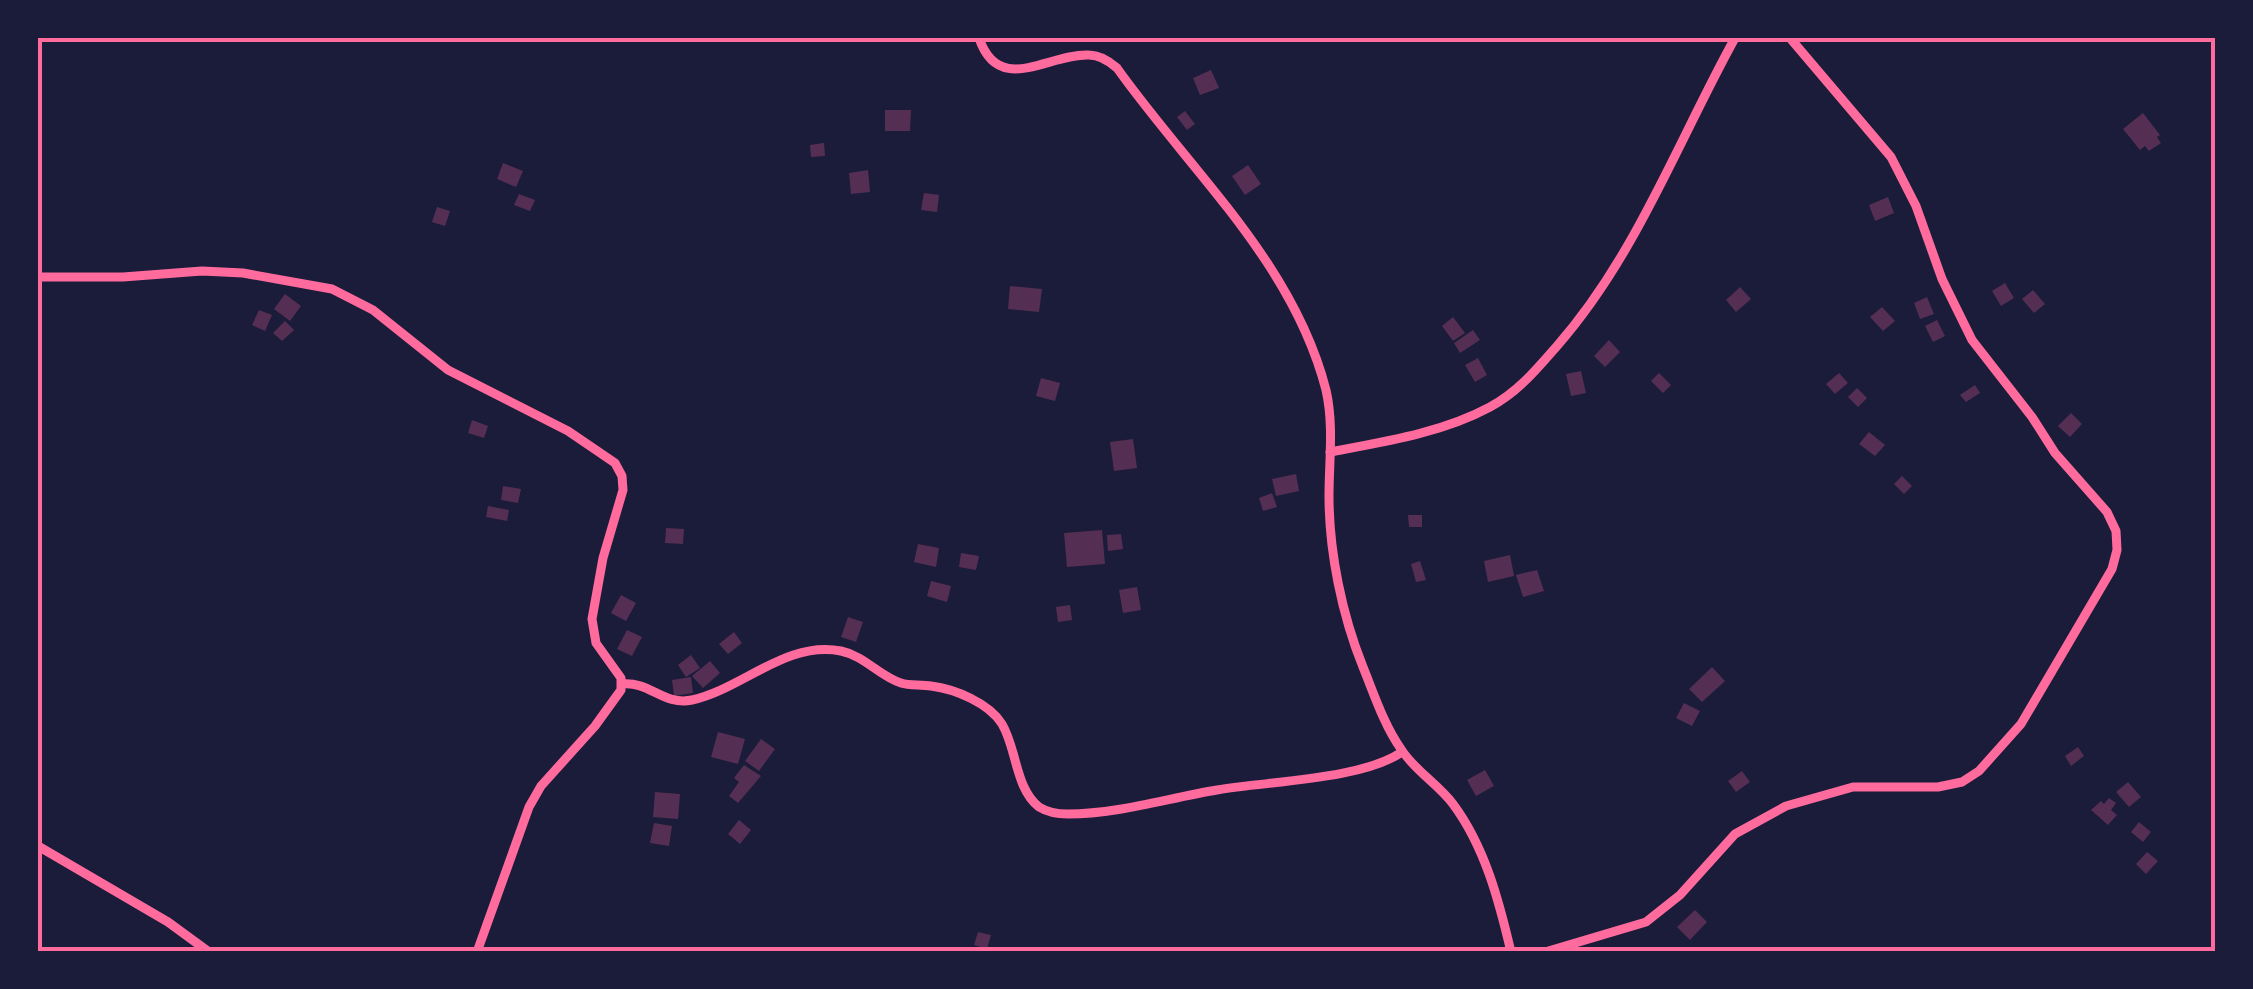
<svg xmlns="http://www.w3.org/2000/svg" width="2253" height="989" font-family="'Work Sans',sans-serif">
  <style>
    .building { fill: #542f53 }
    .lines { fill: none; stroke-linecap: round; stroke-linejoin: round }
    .minor { stroke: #ff6b9d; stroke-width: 9 }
    .neatline { fill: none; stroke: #ff6b9d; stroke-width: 4 }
  </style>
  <rect width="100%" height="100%" fill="#1b1b3a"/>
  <g class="building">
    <polygon points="1211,70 1219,88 1200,95 1193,78"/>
    <polygon points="885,110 911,110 910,131 885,131"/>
    <polygon points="1185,111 1195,124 1187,130 1177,117"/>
    <polygon points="2143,113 2160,135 2157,137 2161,143 2149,151 2145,146 2140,150 2123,129"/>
    <polygon points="824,143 825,156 811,157 810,145"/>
    <polygon points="503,163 523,171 516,187 497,179"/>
    <polygon points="1248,165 1261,184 1245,195 1232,176"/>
    <polygon points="868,170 870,192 851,194 849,173"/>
    <polygon points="924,193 939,195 937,212 921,210"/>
    <polygon points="519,194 535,200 530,211 514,205"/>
    <polygon points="1888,197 1894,213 1875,221 1869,205"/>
    <polygon points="437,207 450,211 445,226 432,222"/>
    <polygon points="2005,283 2014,298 2001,306 1992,291"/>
    <polygon points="1010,286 1042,289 1039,312 1008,309"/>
    <polygon points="1740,287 1751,299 1736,312 1726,300"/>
    <polygon points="2033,290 2045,304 2034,313 2022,299"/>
    <polygon points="285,294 301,306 290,321 274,309"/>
    <polygon points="1927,297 1934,314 1920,319 1914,303"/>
    <polygon points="1882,307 1895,321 1883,331 1870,317"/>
    <polygon points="259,310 272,315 265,331 252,325"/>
    <polygon points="1453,317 1465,333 1453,341 1442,326"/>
    <polygon points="1937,320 1945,336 1933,342 1925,326"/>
    <polygon points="285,321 294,330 282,341 273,333"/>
    <polygon points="1473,330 1480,340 1460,353 1454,343"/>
    <polygon points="1609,340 1620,352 1605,367 1594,356"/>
    <polygon points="1478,358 1487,375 1475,382 1465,365"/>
    <polygon points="1581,371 1586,393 1571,396 1566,374"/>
    <polygon points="1659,373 1671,385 1663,393 1651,381"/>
    <polygon points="1839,373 1848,383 1835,394 1826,384"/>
    <polygon points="1041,378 1060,383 1055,401 1036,396"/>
    <polygon points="1975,385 1980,393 1966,402 1960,395"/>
    <polygon points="1857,388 1867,398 1858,407 1848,397"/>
    <polygon points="2071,413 2082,424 2070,437 2058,426"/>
    <polygon points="472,420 488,426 484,438 468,433"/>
    <polygon points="1869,432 1885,445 1875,456 1859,444"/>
    <polygon points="1133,439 1137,468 1114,471 1110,442"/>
    <polygon points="1296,474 1299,491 1276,496 1272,479"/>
    <polygon points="1902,476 1912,486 1904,494 1894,484"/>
    <polygon points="503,486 521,489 518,503 501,500"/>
    <polygon points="1272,493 1277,507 1263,511 1259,498"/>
    <polygon points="488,506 509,510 507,521 486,517"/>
    <polygon points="1408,515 1422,515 1422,527 1409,527"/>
    <polygon points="666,528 684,529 683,544 665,543"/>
    <polygon points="1102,530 1105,564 1067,567 1064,533"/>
    <polygon points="1121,534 1123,549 1108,551 1107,535"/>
    <polygon points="918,544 939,548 936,567 914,562"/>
    <polygon points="961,553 979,556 976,570 959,567"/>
    <polygon points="1510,555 1514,576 1488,582 1484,561"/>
    <polygon points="1420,561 1426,580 1416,582 1411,564"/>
    <polygon points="1537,570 1544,591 1523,597 1516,575"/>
    <polygon points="931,581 951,586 947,602 927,596"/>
    <polygon points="1137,587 1141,610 1123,613 1119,590"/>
    <polygon points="621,595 636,603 626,621 611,613"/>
    <polygon points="1070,605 1072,620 1058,622 1056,607"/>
    <polygon points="848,617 863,622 856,642 841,637"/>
    <polygon points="627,630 642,637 632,656 617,649"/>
    <polygon points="734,632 742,643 728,654 719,644"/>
    <polygon points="691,655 700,668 686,677 678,665"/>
    <polygon points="710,661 720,673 703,688 692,676"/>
    <polygon points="1712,667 1725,681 1702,702 1689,689"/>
    <polygon points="691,677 693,693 674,696 672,680"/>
    <polygon points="1684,703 1700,711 1692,726 1676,718"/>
    <polygon points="718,732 745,739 738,764 711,757"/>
    <polygon points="761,739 775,749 759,771 745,761"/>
    <polygon points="2078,747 2084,756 2071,766 2065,756"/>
    <polygon points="744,765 761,776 738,803 729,796 739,782 734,778"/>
    <polygon points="1485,770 1494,786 1476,796 1467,780"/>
    <polygon points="1742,771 1750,782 1736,792 1728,781"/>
    <polygon points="2128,782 2141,797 2129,807 2116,792"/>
    <polygon points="655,792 680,794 678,819 653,817"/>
    <polygon points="2109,798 2116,803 2111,810 2117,815 2108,825 2091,810 2101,801 2104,804"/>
    <polygon points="739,820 751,830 740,844 728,834"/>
    <polygon points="2139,822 2151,832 2143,842 2131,832"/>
    <polygon points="654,823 672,826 669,846 650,843"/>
    <polygon points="2147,852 2158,861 2146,874 2136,864"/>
    <polygon points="1695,910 1707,922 1690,940 1677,927"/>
    <polygon points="978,932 991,935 987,949 974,945"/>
  </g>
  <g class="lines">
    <g class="minor">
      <path d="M979,38C999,97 1049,53 1089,55C1100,55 1109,61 1117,68C1191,172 1293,262 1326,390C1334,425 1329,461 1329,496C1329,552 1342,615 1363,667C1374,694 1384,725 1401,749C1414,770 1438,784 1453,804C1485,847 1499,901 1511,952"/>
      <polyline points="38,277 123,277 202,271 243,273 332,289 373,310 448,370 568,431 615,463 622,476 623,490 603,558 592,619 596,643 621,678 621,690 595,726 541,786 529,807 477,952"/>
      <path d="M1330,452C1383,442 1442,433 1490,407C1518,392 1537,369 1557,346C1636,256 1678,141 1735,38"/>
      <path d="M622,684C650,681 663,706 692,700C742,689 787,640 841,651C865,656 879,676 901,683C910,686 921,684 931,686C955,689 989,703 1002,724C1017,749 1015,788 1039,807C1047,812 1058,814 1068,814C1118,814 1168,798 1217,790C1268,781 1361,780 1402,752"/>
      <polyline points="38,846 168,922 209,952"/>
      <polyline points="1545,952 1646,922 1680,895 1735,834 1786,806 1853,787 1938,787 1962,782 1979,771 2021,724 2112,569 2117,550 2116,531 2107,512 2055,453 2032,417 1972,340 1942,279 1916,206 1891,157 1790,38"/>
    </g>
  </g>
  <rect width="2253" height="989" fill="none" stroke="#1b1b3a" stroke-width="80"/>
  <rect x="40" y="40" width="2173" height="909" class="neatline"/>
</svg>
